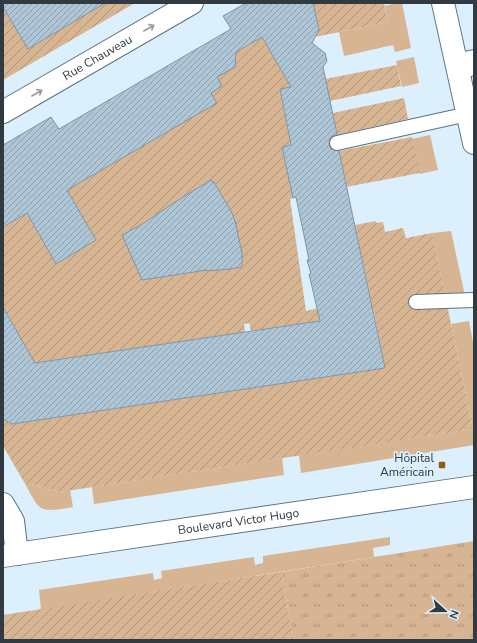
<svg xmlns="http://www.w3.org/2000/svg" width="477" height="643" font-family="'Nunito Sans',sans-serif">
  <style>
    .grass { fill: #d7b593 }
    .park { fill: url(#park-tufts) }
    .garden { fill: url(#garden-furrows) }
    .building { fill: url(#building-hatch); stroke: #7f96a5 }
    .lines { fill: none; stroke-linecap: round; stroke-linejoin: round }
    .service-casing { stroke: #5d7281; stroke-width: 16 }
    .minor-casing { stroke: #5d7281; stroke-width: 24 }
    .tertiary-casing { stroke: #5d7281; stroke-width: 24 }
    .service { stroke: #fff; stroke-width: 14 }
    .minor { stroke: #fff; stroke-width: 22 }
    .tertiary { stroke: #fff; stroke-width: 22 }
    .oneway { stroke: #989ca0 }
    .poi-dot { fill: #925a13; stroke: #dbeffc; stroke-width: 1.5 }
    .labels { text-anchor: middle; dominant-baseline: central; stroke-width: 3.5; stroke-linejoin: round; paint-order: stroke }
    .street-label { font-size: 12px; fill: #303a40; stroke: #dbeffc }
    .poi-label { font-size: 12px; fill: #303a40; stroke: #dbeffc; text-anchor: end }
  </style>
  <defs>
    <pattern id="park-tufts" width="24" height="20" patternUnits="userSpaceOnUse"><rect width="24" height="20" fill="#d7b593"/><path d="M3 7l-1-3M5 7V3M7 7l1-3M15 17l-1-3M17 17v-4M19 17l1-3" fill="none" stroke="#af9479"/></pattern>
    <pattern id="garden-furrows" width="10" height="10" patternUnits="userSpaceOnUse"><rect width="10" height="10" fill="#d7b593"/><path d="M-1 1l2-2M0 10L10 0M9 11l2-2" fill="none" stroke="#af9479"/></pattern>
    <pattern id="building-hatch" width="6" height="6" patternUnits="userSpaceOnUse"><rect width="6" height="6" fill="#aec5d6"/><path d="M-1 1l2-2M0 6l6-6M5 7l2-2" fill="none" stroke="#8ea1af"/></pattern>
  </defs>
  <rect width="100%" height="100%" fill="#dbeffc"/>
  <g class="grass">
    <polygon points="396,3 402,3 411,48 395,52 393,45 344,56 339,32 388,22 385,6"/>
    <polygon points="414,57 419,83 402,87 396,61"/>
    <polygon points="430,135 438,170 420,174 412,139"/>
    <polygon points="451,231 465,296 445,296 432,233"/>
    <polygon points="469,321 474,347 474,445 301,473 299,455 473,429 451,324"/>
    <polygon points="282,458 284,475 94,504 92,487"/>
    <path d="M24,482L60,492L70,490L73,507C37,513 41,512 24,482Z"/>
    <polygon points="390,537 390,545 373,548 374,557 41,610 39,590 153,573 154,580 162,578 161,571 254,557 255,565 263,563 263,556"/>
  </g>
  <polygon class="park" points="474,541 474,640 294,640 281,572"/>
  <g class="garden">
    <polygon points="3,3 135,3 3,80"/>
    <polygon points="312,3 384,3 388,22 315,37"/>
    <polygon points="262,37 291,87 280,89 291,145 282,147 293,198 290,199 306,311 370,296 355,225 376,221 376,223 383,222 385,232 403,228 406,238 432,233 473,429 60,492 24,482 3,446 3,417 5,420 12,424 385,368 373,308 319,320 319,322 251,331 249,323 244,324 245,332 30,364 28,351 3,307 3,227 27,213 56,263 96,240 88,226 67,238 41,196 222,86 214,72 232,54"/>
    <polygon points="397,65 401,86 330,101 325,79"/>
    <polygon points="404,98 408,119 337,135 333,113"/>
    <polygon points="412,137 420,173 346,187 339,151"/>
    <polygon points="281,572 294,640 3,640 3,615"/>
  </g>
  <g class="building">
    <polygon points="3,3 105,3 28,49 3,7"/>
    <polygon points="246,3 313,3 319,30 312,43 325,53 327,61 323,67 337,134 331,137 329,144 331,149 339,151 385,368 12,424 3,419 3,307 35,363 320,321 309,274 311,274 307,260 309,260 306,245 296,197 293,198 282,147 291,145 280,89 291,87 262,37 236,52 235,67 217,77 222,86 211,93 217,103 67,190 96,240 56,264 27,213 3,227 3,145 51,117 59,129 231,29 223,16"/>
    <polygon points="211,180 212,182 214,182 232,213 235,221 242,253 242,265 241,267 230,269 207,271 207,270 142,280 122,235 141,225 175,202"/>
  </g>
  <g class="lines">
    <defs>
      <g id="service">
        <polyline points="455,61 474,57"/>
        <polyline points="458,72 474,68"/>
        <polyline points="337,143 468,114"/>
        <polyline points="416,302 474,300"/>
      </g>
      <g id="minor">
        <path id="s1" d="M3,112L192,3"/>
        <polyline points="3,504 13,521 17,554"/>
      </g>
      <g id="tertiary">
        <polyline points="443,3 474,143"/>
        <path id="s2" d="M3,556L474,487"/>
      </g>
    </defs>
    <use href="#service" class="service-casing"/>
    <use href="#minor" class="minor-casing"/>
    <use href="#tertiary" class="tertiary-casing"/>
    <use href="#service" class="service"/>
    <use href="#minor" class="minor"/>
    <use href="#tertiary" class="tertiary"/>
  </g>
  <defs><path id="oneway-shaft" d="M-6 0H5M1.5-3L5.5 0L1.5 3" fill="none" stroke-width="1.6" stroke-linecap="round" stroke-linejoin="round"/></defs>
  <g class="oneway">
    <use href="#oneway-shaft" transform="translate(149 28) rotate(-30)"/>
    <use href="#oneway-shaft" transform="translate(37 93) rotate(-30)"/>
  </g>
  <rect class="poi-dot" x="438" y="461" width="8" height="8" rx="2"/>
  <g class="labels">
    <g class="street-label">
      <text stroke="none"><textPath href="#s1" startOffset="109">Rue Chauveau</textPath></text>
      <text stroke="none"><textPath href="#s2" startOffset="238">Boulevard Victor Hugo</textPath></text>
    </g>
    <g class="poi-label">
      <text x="434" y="458">Hôpital<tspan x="434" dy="14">Américain</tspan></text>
    </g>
  </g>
  <rect width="477" height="643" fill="none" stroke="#303a40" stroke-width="8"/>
  <g transform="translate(445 611) rotate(111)" stroke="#dbeffc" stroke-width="3" paint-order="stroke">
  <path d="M0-3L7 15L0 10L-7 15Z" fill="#303a40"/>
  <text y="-6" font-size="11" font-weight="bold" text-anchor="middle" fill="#303a40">N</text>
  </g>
</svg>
